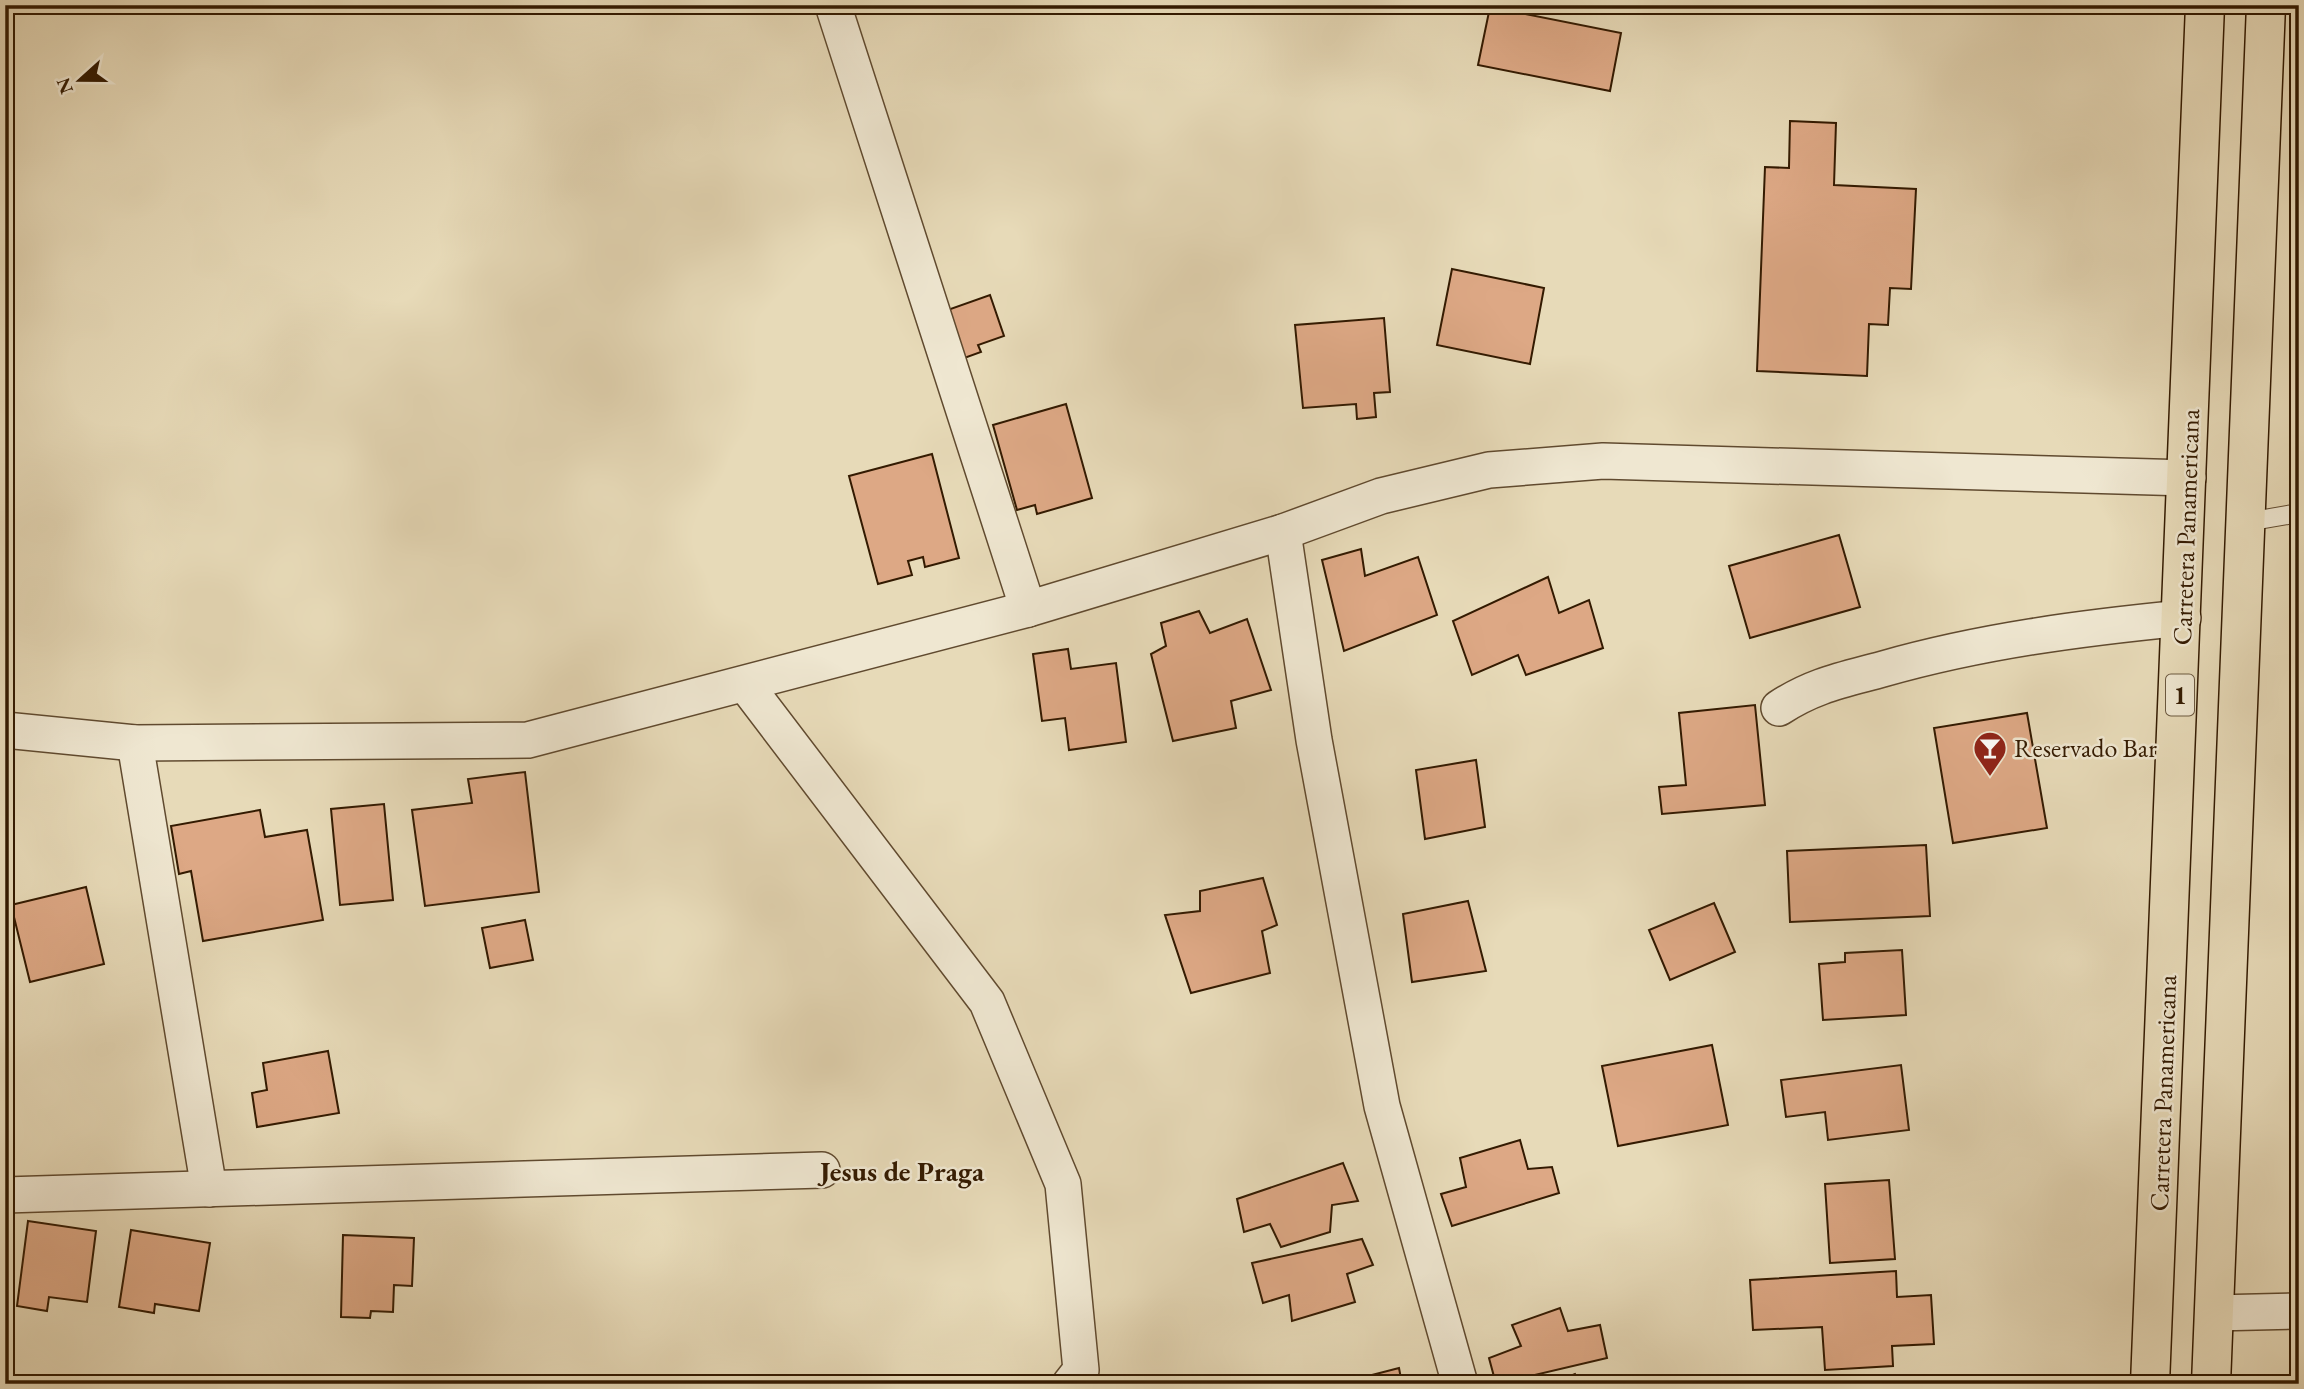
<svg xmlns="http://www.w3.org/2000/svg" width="2304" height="1389" font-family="'EB Garamond',serif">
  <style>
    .building { fill: #dda885; stroke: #331a01; stroke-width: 2 }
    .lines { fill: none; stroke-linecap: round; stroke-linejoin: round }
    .lane-casing { stroke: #604a2f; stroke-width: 20 }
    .street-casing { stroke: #604a2f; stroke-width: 38 }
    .highway-casing { stroke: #331a01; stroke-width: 41 }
    .lane { stroke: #efe7d1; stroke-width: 18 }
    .street { stroke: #efe7d1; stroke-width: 35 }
    .highway { stroke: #e7dab8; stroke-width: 38 }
    .labels { text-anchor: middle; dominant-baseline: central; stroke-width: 5; stroke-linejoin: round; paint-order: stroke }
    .shield { fill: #efe7d1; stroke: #6b583f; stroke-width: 2 }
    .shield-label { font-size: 24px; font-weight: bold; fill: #331a01 }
    .street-label { font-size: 26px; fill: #331a01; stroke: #efe7d1 }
    .poi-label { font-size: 26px; fill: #331a01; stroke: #efe7d1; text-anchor: start }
    .neighbourhood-label { font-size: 28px; font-weight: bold; fill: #331a01; stroke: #efe7d1 }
  </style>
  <rect width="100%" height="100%" fill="#e7dab8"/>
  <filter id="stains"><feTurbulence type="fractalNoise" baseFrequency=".00286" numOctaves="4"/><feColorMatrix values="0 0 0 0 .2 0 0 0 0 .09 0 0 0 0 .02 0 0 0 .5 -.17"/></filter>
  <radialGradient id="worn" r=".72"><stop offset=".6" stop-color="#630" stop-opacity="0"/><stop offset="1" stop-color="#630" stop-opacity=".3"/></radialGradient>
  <g class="building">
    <polygon points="1490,7 1621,33 1610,91 1478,65"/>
    <polygon points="1790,121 1836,123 1834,185 1916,189 1911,289 1890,288 1888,325 1869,324 1867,376 1757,371 1765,167 1789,168"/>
    <polygon points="1452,269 1544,288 1530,364 1437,345"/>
    <polygon points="990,295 1004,336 978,345 981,352 956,361 939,313"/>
    <polygon points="1384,318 1390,392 1374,393 1376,417 1357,419 1356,404 1303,408 1295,325"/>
    <polygon points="1066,404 1092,498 1037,514 1035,505 1017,510 993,425"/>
    <polygon points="932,454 959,558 925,567 923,557 908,561 912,575 878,584 849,476"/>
    <polygon points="1839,535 1860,607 1750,638 1729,566"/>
    <polygon points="1361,549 1365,576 1418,557 1437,615 1344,651 1322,560"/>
    <polygon points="1548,577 1559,613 1589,600 1603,648 1526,675 1518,655 1472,675 1453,621"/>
    <polygon points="1199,611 1210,633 1247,619 1271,690 1231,701 1236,728 1173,741 1151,654 1166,646 1161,623"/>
    <polygon points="1068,649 1071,669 1116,663 1126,742 1069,750 1065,718 1042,721 1033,654"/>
    <polygon points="1755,705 1765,805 1662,814 1659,787 1686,785 1679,713"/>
    <polygon points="2027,713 2047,828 1953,843 1934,728"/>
    <polygon points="1476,760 1485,827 1425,839 1416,770"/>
    <polygon points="525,772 539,892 425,906 412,810 472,803 468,779"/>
    <polygon points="384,804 393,900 340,905 331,809"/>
    <polygon points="260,810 265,837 307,830 323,920 203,941 191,871 179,874 171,826"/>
    <polygon points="1926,845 1930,916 1790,922 1787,851"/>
    <polygon points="1263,878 1277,925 1262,931 1270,973 1191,993 1165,915 1200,911 1200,891"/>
    <polygon points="86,887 104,964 30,982 11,905"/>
    <polygon points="1468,901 1486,971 1412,982 1403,914"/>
    <polygon points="1714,903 1735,952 1670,980 1649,930"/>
    <polygon points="525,920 533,960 490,968 482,928"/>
    <polygon points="1902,950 1906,1015 1823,1020 1819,964 1845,962 1845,953"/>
    <polygon points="1712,1045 1728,1125 1618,1146 1602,1066"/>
    <polygon points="328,1051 339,1113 257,1127 252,1093 267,1090 263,1063"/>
    <polygon points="1901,1065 1909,1130 1828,1140 1825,1112 1786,1117 1781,1080"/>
    <polygon points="1520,1140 1528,1169 1552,1167 1559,1193 1452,1226 1441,1194 1466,1187 1460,1158"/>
    <polygon points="1343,1163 1358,1201 1332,1205 1330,1232 1281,1247 1270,1224 1244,1232 1237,1199"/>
    <polygon points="1889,1180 1895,1259 1830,1263 1825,1184"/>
    <polygon points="28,1221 96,1231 87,1302 49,1297 47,1311 17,1306"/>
    <polygon points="131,1230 210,1243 199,1311 155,1304 154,1313 119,1307"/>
    <polygon points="343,1235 414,1238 412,1286 394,1285 393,1312 371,1311 370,1318 341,1317"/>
    <polygon points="1362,1239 1373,1265 1347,1274 1355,1302 1292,1321 1289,1295 1263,1303 1252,1263"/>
    <polygon points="1896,1271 1897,1297 1931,1295 1934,1344 1892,1346 1893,1366 1825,1370 1822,1327 1753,1330 1750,1280"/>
    <polygon points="1560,1308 1568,1331 1600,1325 1607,1358 1496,1384 1489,1358 1521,1346 1512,1325"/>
    <polygon points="1399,1368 1402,1384 1337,1384"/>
    <polygon points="1575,1374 1581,1384 1551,1384"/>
  </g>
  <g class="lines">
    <defs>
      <polyline id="lane" points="2247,522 2299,513"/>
      <g id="street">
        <polyline points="833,5 1028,609"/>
        <polyline points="1283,532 1314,740 1382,1106 1460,1384"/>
        <polyline points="745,684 987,1002 1063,1184 1081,1370 1070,1384"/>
        <path d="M1779,708C1814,685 1843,680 1883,669C1981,641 2081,628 2183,618"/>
        <polyline points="5,730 135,743 528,740 1028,609 1283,532 1381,496 1489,470 1603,461 2188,478"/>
        <polyline points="135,743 209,1189"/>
        <polyline points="5,1195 822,1170"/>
        <polyline points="2214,1313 2299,1311"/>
      </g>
      <g id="highway">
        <polyline points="2150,1384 2205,5"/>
        <polyline points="2211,1384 2266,5"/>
      </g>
    </defs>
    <use href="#lane" class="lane-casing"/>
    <use href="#street" class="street-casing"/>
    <use href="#highway" class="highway-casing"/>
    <use href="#lane" class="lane"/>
    <use href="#street" class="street"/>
    <use href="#highway" class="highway"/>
  </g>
  <defs>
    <symbol id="bar-pin" viewBox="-11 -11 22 30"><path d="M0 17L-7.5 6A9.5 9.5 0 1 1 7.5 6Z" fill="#8f2418" stroke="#efe7d1"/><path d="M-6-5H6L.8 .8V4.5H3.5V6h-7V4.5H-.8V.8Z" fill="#fff"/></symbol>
  </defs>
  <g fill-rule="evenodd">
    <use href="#bar-pin" x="1971" y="729" width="38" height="52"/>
  </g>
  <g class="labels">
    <rect class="shield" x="2166" y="674.5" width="28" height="41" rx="5"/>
    <g class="shield-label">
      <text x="2180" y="695">1</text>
    </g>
    <g class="street-label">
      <text transform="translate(2186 527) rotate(-88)">Carretera Panamericana</text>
      <text transform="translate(2163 1093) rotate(-88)">Carretera Panamericana</text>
    </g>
    <g class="poi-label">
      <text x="2014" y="748">Reservado Bar</text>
    </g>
    <g class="neighbourhood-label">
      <text x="902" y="1171">Jesus de Praga</text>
    </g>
  </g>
  <rect width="2304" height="1389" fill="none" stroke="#e7dab8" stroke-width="28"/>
  <rect x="7" y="7" width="2290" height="1375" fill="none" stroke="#331a01" stroke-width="3.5"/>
  <rect x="14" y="14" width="2276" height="1361" fill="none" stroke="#331a01" stroke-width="2"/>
  <g transform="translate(80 80) rotate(249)" stroke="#efe7d1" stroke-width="5" paint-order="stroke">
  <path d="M0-5L12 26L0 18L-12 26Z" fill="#331a01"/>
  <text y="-10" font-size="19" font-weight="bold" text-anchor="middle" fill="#331a01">N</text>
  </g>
  <rect width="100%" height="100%" filter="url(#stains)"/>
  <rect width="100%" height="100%" fill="url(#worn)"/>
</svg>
